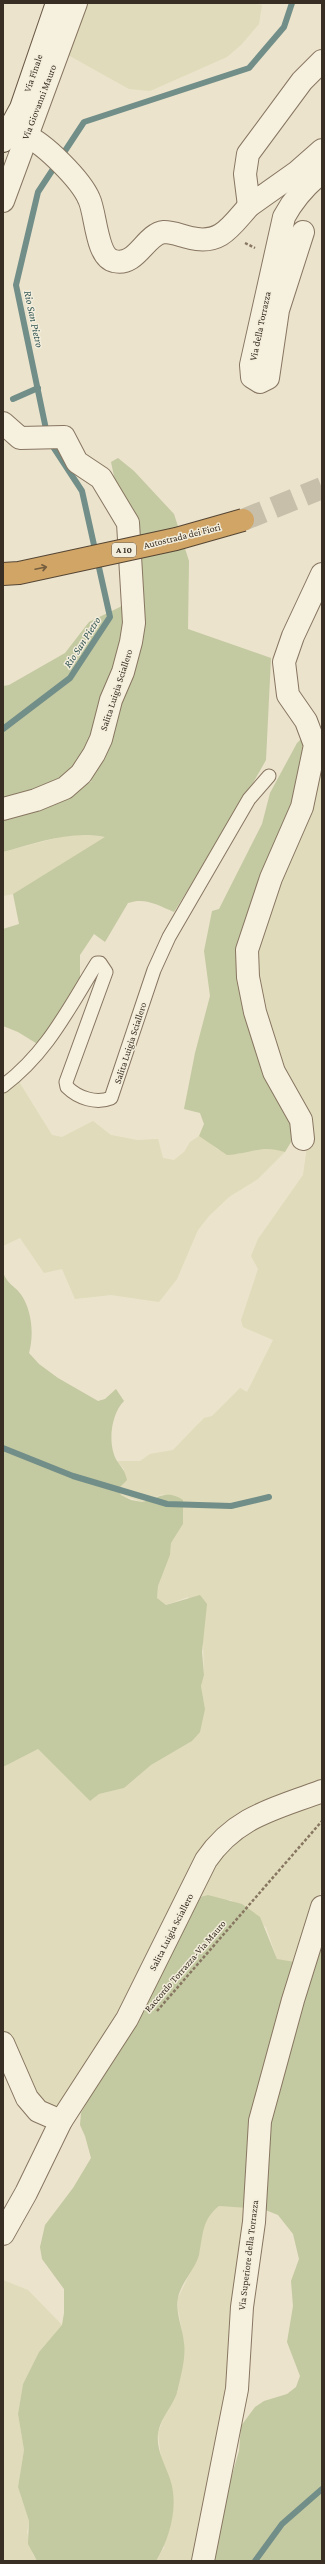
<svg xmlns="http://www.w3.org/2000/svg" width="325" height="2564" font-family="'Crimson Pro',serif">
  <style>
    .farmland { fill: #e0dbba }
    .green { fill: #c3c9a0 }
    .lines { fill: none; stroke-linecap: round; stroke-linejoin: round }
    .stream { stroke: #728e88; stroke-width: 6 }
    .highway-tunnel { stroke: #c7bfaa; stroke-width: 22; stroke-dasharray: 22 11; stroke-linecap: butt }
    .lane-casing { stroke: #877661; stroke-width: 15 }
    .street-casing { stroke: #877661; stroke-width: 24 }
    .secondary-casing { stroke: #695844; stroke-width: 24 }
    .path { stroke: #877661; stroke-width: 2.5; stroke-dasharray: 3 2; stroke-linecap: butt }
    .lane { stroke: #f6f0de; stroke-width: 13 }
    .street { stroke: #f6f0de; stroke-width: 22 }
    .secondary { stroke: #f6f0de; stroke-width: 22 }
    .highway-bridge-casing { stroke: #554534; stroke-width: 24; stroke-linecap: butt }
    .highway-bridge { stroke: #d0a566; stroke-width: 22 }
    .oneway { stroke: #755e3e }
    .labels { text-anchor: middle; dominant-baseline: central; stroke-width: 3; stroke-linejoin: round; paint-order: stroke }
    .shield { fill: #f3eddb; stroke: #71675a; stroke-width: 1 }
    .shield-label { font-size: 9px; font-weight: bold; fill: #392e23 }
    .street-label { font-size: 10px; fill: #392e23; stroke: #f3eddb }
    .water-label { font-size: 11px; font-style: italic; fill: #345756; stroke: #f3eddb }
  </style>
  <rect width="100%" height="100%" fill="#ebe3cc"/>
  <g class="farmland">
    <polygon points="83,3 249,3 262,5 259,24 241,45 227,57 150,91 129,89 68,55"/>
    <polygon points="322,760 322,1785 243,1815 58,2110 47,2110 23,2082 3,2028 3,1767 38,1749 90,1801 99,1794 124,1788 151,1765 192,1741 205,1709 201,1686 204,1675 203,1640 188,1597 166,1605 157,1598 158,1586 170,1555 171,1543 183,1524 163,1494 142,1502 121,1495 117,1489 124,1469 117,1461 140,1461 150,1454 173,1450 198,1424 204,1418 212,1416 240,1388 247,1392 273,1340 243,1327 241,1320 258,1269 251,1256 258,1239 303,1175 310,1126 299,1093 280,1063 260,1008 253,950"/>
    <polygon points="84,834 106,837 13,894 3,896 3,852 64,836"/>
    <polygon points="18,1080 52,1135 62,1137 93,1121 111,1135 137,1140 158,1139 163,1158 174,1160 184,1152 190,1142 199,1136 209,1141 217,1149 238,1154 260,1147 271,1147 285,1152 258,1179 229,1197 209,1216 198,1230 177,1279 159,1302 111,1295 75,1299 62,1269 44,1273 20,1238 3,1246 3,1090"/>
    <polygon points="322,1794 322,1878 319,1902 300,1963 288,1962 277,1959 266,1927 231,1900 219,1900 208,1895 196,1898 219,1848"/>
    <polygon points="219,2206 248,2207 230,2396 196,2561 156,2561 164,2548 165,2467 161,2457 158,2433 166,2411 178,2391 184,2343 178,2309 178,2298 193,2267 205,2223 210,2213"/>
    <polygon points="3,2280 28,2290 62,2325 39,2352 23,2384 18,2414 24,2450 18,2487 29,2521 27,2532 33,2555 37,2561 3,2561"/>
  </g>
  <g class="green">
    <path d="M118,458L134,471L174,514L189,561L188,629L271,658L266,760L239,808L174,912C158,905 145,897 128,903L105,942L94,934L80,955V981L39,1045L18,1032L3,1026V929L19,924L13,894L105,837C70,830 37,843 3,852V819L82,787L92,781L73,774L3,803V686L9,685L65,653L89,622L120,607L143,579L127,508L115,481L111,462Z"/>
    <path d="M304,736L307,737L302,777L243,943L292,1114L294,1137L285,1152C261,1144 250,1154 227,1155L199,1136L204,1124L200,1113L184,1109L195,1053L210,996L204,951L212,911L219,909L262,824L270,793L297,743Z"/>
    <path d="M3,1272C8,1286 16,1286 22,1296C32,1312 34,1335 29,1353L39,1364L58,1378L98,1401L105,1399L116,1389L124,1401C111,1414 107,1444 117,1461C122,1468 125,1471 127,1480L118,1489L121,1495L131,1500L142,1502C159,1498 167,1489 183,1500V1524L171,1543L170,1555L158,1586L157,1598L166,1605L200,1595L207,1604L202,1652L204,1675L201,1686L205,1709L200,1732L192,1741L151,1765L124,1788L99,1794L90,1801L38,1749L3,1767Z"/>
    <path d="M208,1895L242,1904L260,1917L277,1959L300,1963L322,1938V2561H214L229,2485L239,2451L241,2426L255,2407L264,2401L287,2394L296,2387L300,2376L287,2342L293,2306L291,2281L299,2259L293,2234L278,2215L263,2209L219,2206C202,2219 203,2235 199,2255C195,2270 181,2282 178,2298C175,2313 183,2329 184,2343C186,2358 181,2374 178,2389C175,2404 161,2416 158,2433C156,2450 165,2464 170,2479C179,2505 170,2538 156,2561H37L28,2544L29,2521L18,2487L24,2450L18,2414L23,2384L39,2352L62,2325L64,2313V2289L42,2259L40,2247L45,2225L73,2188L91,2158L85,2136L80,2125L81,2113L103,2073L111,2065L107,2058L196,1898Z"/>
  </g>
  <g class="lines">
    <g class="stream">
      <polyline points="13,399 38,388"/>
      <polyline points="47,434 16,285 38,192 84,122 249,68 284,27 292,3"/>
      <polyline points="3,729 70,678 110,617 82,491 50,442"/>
      <polyline points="3,1448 73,1476 167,1504 231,1506 269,1497"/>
      <polyline points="255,2561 282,2524 322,2489"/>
    </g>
    <polyline class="highway-tunnel" points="243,520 322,488"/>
    <defs>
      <path id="lane" d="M3,1086C48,1052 68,1009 97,963H100L106,972L66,1082L67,1087C78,1098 96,1104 111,1098L154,970L169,937L249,799L269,776"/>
      <g id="street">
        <polyline points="322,61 302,81 248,154 245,174 249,206 297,172 322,150"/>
        <path d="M26,136C44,143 81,180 89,199C96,213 96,257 114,261C137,267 145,234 164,232C174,232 181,236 191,238C221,245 231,226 249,206"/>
        <polyline points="3,201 76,3"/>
        <path d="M303,232L278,310L268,378L260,382L252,377L251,365L284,217C294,198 306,185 322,172"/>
        <polyline points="3,423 20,438 64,437 77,462 101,478 128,523 134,623 131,642 123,672 111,700 101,739 94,754 81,774 65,788 36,800 3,809"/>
        <polyline points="303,1139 301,1120 274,1072 255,1012 248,977 247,950 271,878 302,807 315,745 306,721 288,695 284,662 293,636 322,574"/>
        <polyline points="3,2043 27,2098 38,2111 61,2121"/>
        <path d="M3,2234L26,2193L61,2121L127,2019L206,1860C236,1816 275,1809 322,1791"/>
        <polyline points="203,2561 237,2389 242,2307 254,2222 260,2121 293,2000 322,1907"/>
      </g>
      <polyline id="secondary" points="3,141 21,108 57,3"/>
    </defs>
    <use href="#lane" class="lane-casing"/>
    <use href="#street" class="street-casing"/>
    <use href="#secondary" class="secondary-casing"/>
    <g class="path">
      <polyline points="245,243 255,248"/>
      <polyline points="157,2011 322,1821"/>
    </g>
    <use href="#lane" class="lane"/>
    <use href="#street" class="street"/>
    <use href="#secondary" class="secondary"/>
    <defs>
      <polyline id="highway-bridge" points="3,574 19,573 176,539 243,520"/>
    </defs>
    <use href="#highway-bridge" class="highway-bridge-casing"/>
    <use href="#highway-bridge" class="highway-bridge"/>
  </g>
  <defs><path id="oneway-shaft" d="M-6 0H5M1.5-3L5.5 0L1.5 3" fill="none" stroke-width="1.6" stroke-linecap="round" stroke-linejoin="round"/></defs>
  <use class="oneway" href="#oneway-shaft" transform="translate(41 568) rotate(-12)"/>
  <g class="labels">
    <rect class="shield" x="112" y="543" width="24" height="14" rx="3"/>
    <g class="shield-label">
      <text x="124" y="550">A 10</text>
    </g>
    <g class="street-label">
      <text transform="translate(33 73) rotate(-71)">Via Finale</text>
      <text transform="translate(39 102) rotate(-69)">Via Giovanni Mauro</text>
      <text transform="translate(260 326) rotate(-78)">Via della Torrazza</text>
      <text transform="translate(182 536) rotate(-14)">Autostrada dei Fiori</text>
      <text transform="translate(116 690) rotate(-72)">Salita Luigia Sciallero</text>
      <text transform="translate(130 1043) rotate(-72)">Salita Luigia Sciallero</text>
      <text transform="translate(171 1932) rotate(-63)">Salita Luigia Sciallero</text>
      <text transform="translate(185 1966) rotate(-49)">Raccordo Torrazza-Via Mauro</text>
      <text transform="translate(248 2255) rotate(-83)">Via Superiore della Torrazza</text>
    </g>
    <g class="water-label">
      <text transform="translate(34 319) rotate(78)">Rio San Pietro</text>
      <text transform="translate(82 642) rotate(-57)">Rio San Pietro</text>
    </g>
  </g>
  <rect width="325" height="2564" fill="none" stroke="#392e23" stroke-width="8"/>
</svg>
